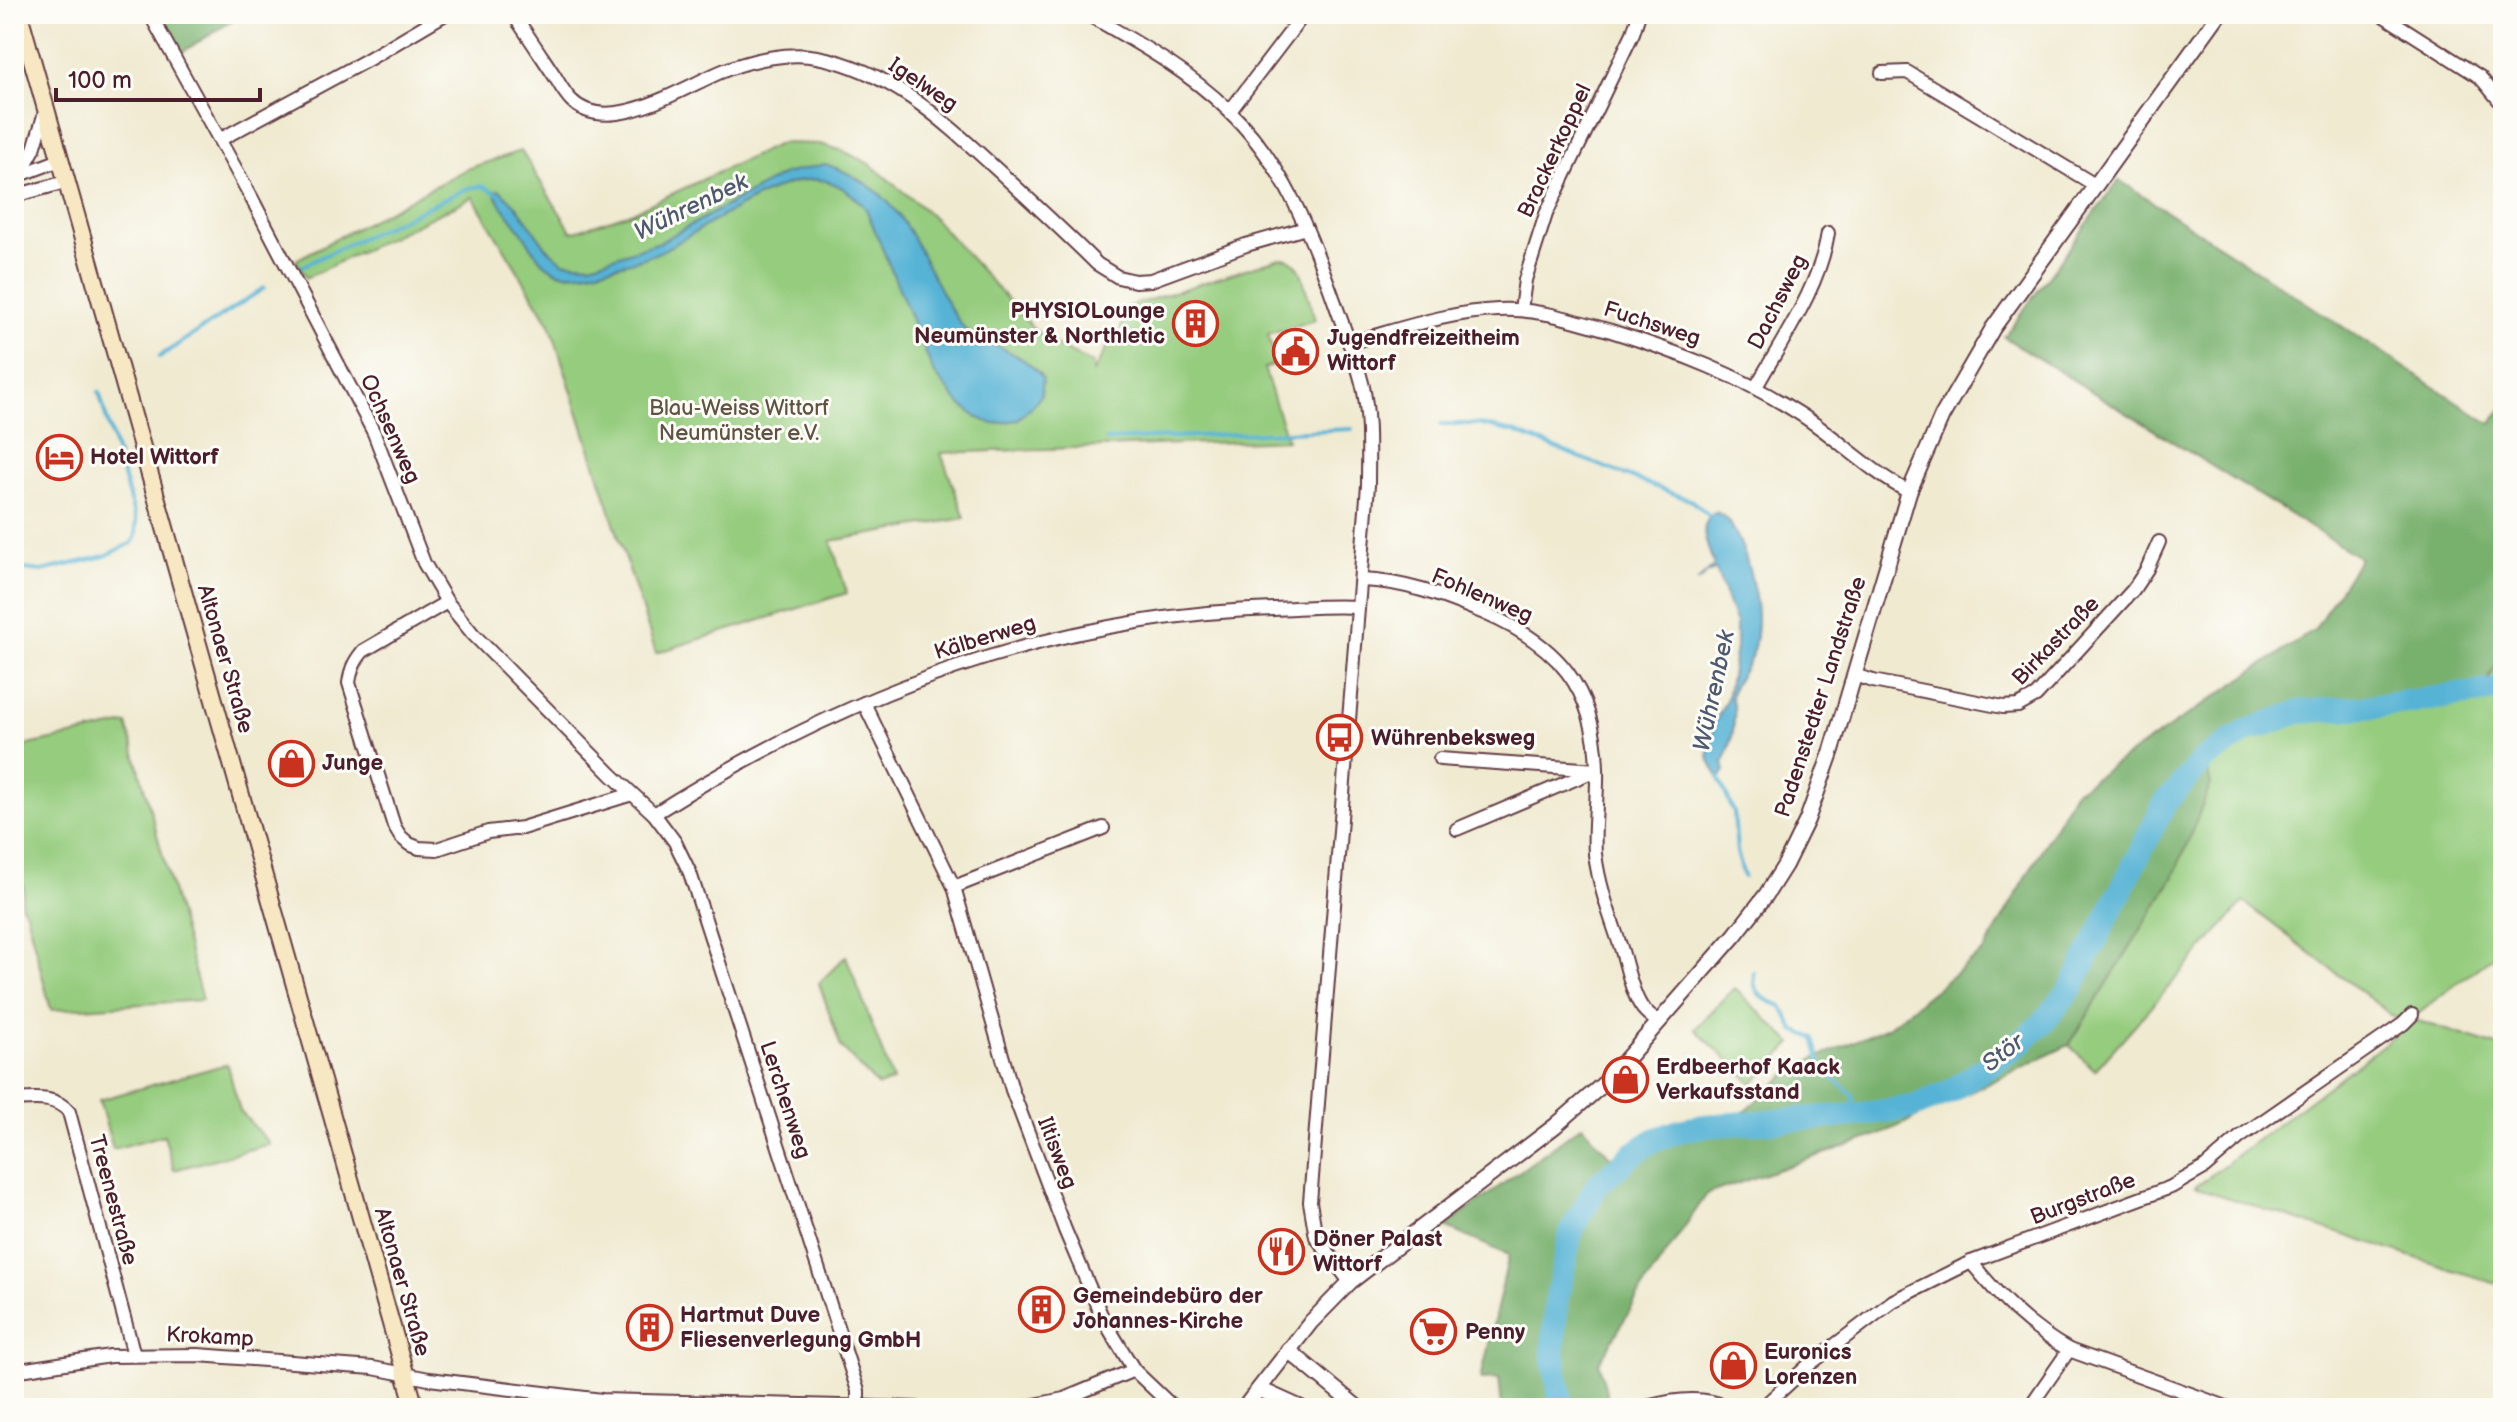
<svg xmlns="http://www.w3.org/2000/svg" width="2517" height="1422" font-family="'Balsamiq Sans',sans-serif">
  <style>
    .green { fill: #95cc7e; stroke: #707654; stroke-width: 2 }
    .forest { fill: #78b06d; stroke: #61684c; stroke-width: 2 }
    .water { fill: #57b3d5; stroke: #506980; stroke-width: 2 }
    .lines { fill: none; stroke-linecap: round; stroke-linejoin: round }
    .stream { stroke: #57b3d5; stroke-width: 4 }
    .river { stroke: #57b3d5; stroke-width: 24 }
    .minor-casing { stroke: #633d44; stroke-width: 16 }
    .tertiary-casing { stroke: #633d44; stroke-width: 18 }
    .secondary-casing { stroke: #633d44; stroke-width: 20 }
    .minor { stroke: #fff; stroke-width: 12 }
    .tertiary { stroke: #fff; stroke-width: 14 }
    .secondary { stroke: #f7e8c3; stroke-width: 16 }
    .labels { text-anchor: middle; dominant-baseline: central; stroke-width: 6; stroke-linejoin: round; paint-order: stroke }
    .street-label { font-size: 22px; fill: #4a1f2b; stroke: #fdfcf7 }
    .poi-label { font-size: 22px; font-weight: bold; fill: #4a1f2b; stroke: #fdfcf7; text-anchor: start }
    .park-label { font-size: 22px; fill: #605344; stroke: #fdfcf7 }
    .water-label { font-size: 24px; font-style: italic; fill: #4f5a6f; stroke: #fdfcf7 }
  </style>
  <rect width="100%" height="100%" fill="#fdfcf7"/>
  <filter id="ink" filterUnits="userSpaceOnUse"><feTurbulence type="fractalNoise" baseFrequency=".0125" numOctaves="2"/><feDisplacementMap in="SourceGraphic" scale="16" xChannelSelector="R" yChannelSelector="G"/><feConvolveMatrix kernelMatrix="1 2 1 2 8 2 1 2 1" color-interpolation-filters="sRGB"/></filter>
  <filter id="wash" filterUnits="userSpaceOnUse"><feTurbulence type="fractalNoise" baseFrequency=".006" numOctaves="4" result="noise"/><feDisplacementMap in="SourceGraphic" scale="32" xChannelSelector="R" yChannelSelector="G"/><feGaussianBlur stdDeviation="1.8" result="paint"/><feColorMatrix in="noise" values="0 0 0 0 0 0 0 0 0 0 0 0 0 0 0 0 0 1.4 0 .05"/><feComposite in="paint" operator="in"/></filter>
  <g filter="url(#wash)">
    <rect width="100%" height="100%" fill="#f0ead1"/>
    <g class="green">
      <path d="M781,143L820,144L843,151L870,164L932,216L1036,331L1054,344L1093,364V373L1110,342L1119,343L1124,308L1280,258C1291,258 1296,263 1301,272L1315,320L1268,334L1276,364L1264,368L1287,440L941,453L965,518L831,541L847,593L656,653L550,324L473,197L306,278L296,260L467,169L521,151L572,232L633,212Z"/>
      <polygon points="2503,654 2503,949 2403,1024 2244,902 2095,1070 2069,1045 2173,878 2203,760 2247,731 2299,712 2378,706 2482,691"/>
      <polygon points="127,724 202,1000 51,1010 26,912 21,904 24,887 14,861 14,748"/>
      <polygon points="846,956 893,1081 878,1086 841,1047 819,983"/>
      <polygon points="1734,988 1792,1043 1753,1084 1695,1029"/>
      <polygon points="2416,1020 2503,1048 2503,1286 2195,1187"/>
      <polygon points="227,1064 240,1111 270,1144 174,1170 164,1135 113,1149 99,1100"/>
    </g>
    <g class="forest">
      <polygon points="150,14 243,14 174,57"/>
      <polygon points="2119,180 2491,424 2503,408 2503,654 2482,691 2299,712 2247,731 2204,759 2211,784 2173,878 2069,1045 1884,1133 1707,1194 1646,1283 1599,1363 1609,1404 1596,1408 1502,1408 1499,1378 1481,1379 1509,1255 1445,1227 1582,1125 1618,1165 1654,1140 1679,1131 1730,1124 1795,1067 1888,1027 1985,950 2074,792 2314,630 2360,558 2004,337"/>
    </g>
    <g class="water">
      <path d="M825,164C895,188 905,224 937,284C944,297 956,321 967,331C971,334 978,337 983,339C1004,349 1030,359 1043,379L1041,395L1037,401L1017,420L993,424L978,418L959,403L934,373L866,209C855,196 839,183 821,180C780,174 704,229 667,248C650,258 629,262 610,267C595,271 571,277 556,271C540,264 532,249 524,235C517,224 495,200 494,191L500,190L517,207L547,248L563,262L591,264L660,242L784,174Z"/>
      <path d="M1716,512C1741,521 1757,592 1757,617C1757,629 1756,642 1752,654C1748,669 1732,682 1731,697C1731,701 1734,705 1734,709C1735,725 1731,749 1723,763L1725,771L1719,779L1708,757L1714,725L1727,698L1736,648V624L1716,570L1709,572L1697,582L1714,566C1709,546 1694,526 1716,512Z"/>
    </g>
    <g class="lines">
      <g class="stream">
        <polyline points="302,266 468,188 483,186 496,193"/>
        <polyline points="159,357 264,288"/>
        <polyline points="1441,424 1477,424 1514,432 1692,501 1713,519"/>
        <polyline points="1106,440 1352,429"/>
        <polyline points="14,568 42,571 105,556 132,543 136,536 136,521 99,392"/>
        <polyline points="1718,776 1734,813 1737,852 1744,877"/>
        <path d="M1754,972C1752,994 1763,1000 1782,1006L1794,1030L1814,1038L1822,1069L1853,1095L1856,1115"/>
      </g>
      <polyline class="river" points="1562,1408 1553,1354 1556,1303 1571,1232 1597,1185 1634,1153 1654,1140 1679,1131 1704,1126 1856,1115 1913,1107 1949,1092 2015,1048 2043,1023 2072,987 2165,803 2203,760 2247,731 2299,712 2377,706 2503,689"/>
    </g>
  </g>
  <g filter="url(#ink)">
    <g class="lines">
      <defs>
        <g id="minor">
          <polyline points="150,14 250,195 374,433 424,563 447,602 473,634 612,775 654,814 675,842 690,873 858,1391 858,1407"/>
          <path d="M513,14C527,34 540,54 554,75C559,83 564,93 571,100C609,139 687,84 728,69C755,59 789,52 817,57C894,71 949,126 1004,176C1035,205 1067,234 1097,264L1118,277L1135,281L1151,280L1246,245L1306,228"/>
          <path d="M1087,14C1136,42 1187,70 1228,110C1284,163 1311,235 1336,306C1345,332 1357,360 1363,387C1370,419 1368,452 1368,485L1310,1202L1316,1237L1350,1282"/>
          <polyline points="2381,14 2480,77 2499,100"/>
          <polyline points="1882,73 1907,72 2095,185"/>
          <polyline points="1230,111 1304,14"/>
          <polyline points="221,139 367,60 445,14"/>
          <polyline points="20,175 60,160"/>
          <polyline points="19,176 34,149 46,109"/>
          <polyline points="14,196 66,182"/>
          <polyline points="1521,310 1525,280 1546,214 1633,33 1639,14"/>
          <path d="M1349,343C1398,330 1447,312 1498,310C1537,308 1573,320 1611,331C1678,352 1741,376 1800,414C1838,438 1869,471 1909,492"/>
          <path d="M1756,387C1783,338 1819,289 1828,233"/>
          <path d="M1361,580C1404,581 1444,596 1484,613C1557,644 1595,687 1597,769C1598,797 1593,826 1595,854C1599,887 1611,918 1621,948C1627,966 1631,991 1641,1006C1645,1013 1653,1018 1659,1023"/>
          <path d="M447,602L363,651C354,662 351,669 349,683L394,826L400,836L409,844L419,848L437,849L488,832L522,828L632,794"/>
          <polyline points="1854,675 1873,681 2003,707 2018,706 2036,696 2133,590 2147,569 2159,542"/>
          <polyline points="864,703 954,887 1012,1090 1065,1230 1102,1317 1134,1370 1174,1408"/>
          <polyline points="1440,759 1597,770"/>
          <path d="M654,814C841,696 1051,615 1274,609C1302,608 1330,605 1358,607"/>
          <polyline points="1457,829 1594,771"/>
          <polyline points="954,887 1103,828"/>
          <path d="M14,1100C33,1099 55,1095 69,1112L134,1355"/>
          <path d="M1971,1262C2001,1299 2027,1326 2069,1350L2029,1408"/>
          <polyline points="2069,1350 2229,1408"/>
          <polyline points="14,1371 110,1356 198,1355 373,1368 429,1379 602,1400 917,1408"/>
          <polyline points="1020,1408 1064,1399 1134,1370"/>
          <polyline points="1762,1408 1810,1364 1893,1301 1971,1262 2171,1187 2204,1168 2240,1137 2403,1024 2412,1015"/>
        </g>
        <g id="tertiary">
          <polyline points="1288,1350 1358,1408"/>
          <polyline points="1259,1389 1301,1408"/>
          <polyline points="1244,1408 1311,1322 1350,1282 1555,1126 1608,1080 1735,935 1766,895 1785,865 1807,820 1832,750 1909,492 1942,416 1993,328 2219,14"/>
          <path d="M1647,1408C1672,1401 1702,1396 1727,1408"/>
        </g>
        <polyline id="secondary" points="19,14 415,1408"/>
      </defs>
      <use href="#minor" class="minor-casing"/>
      <use href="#tertiary" class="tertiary-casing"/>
      <use href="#secondary" class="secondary-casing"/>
      <use href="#minor" class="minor"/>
      <use href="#tertiary" class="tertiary"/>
      <use href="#secondary" class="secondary"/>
    </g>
  </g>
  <defs>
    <symbol id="building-ring" viewBox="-11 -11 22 22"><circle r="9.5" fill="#fdfcf7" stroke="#c8321e" stroke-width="1.5"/><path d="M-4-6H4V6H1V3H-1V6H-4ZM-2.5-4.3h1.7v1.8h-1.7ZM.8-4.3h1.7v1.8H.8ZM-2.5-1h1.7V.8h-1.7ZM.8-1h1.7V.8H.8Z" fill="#c8321e"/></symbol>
    <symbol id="civic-ring" viewBox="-11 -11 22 22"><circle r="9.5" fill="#fdfcf7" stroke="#c8321e" stroke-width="1.5"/><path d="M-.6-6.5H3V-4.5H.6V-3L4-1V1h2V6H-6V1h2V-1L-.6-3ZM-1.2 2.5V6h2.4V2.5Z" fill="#c8321e"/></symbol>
    <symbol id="hotel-ring" viewBox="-11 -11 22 22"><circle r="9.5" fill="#fdfcf7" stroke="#c8321e" stroke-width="1.5"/><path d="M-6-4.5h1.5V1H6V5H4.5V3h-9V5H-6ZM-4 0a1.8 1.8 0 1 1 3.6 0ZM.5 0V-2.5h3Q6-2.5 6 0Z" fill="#c8321e"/></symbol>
    <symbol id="bus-ring" viewBox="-11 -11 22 22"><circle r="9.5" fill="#fdfcf7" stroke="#c8321e" stroke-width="1.5"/><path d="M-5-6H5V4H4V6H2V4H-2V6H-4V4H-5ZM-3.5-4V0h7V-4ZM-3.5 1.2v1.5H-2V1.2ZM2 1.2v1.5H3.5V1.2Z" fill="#c8321e"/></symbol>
    <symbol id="shop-ring" viewBox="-11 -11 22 22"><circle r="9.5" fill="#fdfcf7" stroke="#c8321e" stroke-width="1.5"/><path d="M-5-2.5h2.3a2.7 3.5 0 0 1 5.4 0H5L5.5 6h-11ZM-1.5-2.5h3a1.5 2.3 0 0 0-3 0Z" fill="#c8321e"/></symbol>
    <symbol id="restaurant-ring" viewBox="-11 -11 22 22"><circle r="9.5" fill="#fdfcf7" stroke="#c8321e" stroke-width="1.5"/><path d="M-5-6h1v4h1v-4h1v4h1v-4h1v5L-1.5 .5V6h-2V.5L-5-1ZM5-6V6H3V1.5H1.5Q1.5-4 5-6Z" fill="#c8321e"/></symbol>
    <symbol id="supermarket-ring" viewBox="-11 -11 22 22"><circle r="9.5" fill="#fdfcf7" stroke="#c8321e" stroke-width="1.5"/><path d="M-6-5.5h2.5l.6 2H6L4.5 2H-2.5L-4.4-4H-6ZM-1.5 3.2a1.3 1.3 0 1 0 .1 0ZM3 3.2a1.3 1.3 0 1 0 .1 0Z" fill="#c8321e"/></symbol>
  </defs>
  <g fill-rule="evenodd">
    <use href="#building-ring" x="1170" y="298" width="51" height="51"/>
    <use href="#civic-ring" x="1270" y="326" width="51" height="51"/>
    <use href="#hotel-ring" x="34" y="432" width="51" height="51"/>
    <use href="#bus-ring" x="1314" y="712" width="51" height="51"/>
    <use href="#shop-ring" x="266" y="738" width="51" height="51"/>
    <use href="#shop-ring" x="1600" y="1054" width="51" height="51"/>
    <use href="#restaurant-ring" x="1256" y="1226" width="51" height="51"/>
    <use href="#building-ring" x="1016" y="1284" width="51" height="51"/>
    <use href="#building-ring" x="624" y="1302" width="51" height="51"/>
    <use href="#supermarket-ring" x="1408" y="1306" width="51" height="51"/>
    <use href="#shop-ring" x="1708" y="1340" width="51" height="51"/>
  </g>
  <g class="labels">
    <g class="street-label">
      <text transform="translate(923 85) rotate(34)">Igelweg</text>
      <text transform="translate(1555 151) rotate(-65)">Brackerkoppel</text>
      <text transform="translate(1778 302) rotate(-63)">Dachsweg</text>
      <text transform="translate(1652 324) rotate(18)">Fuchsweg</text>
      <text transform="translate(390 429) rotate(66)">Ochsenweg</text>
      <text transform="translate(1482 596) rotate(23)">Fohlenweg</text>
      <text transform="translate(985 638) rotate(-17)">Kälberweg</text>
      <text transform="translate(2056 641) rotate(-46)">Birkastraße</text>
      <text transform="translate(225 659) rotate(74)">Altonaer Straße</text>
      <text transform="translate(1821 697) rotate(-72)">Padenstedter Landstraße</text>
      <text transform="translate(785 1100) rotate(72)">Lerchenweg</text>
      <text transform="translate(1057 1153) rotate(69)">Iltisweg</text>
      <text transform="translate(2083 1199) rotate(-21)">Burgstraße</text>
      <text transform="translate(113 1200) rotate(75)">Treenestraße</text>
      <text transform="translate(402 1282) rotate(74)">Altonaer Straße</text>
      <text transform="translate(210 1337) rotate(3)">Krokamp</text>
    </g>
    <g class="poi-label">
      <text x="1165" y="311" text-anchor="end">PHYSIOLounge<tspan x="1165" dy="25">Neumünster &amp; Northletic</tspan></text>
      <text x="1327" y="338">Jugendfreizeitheim<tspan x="1327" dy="25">Wittorf</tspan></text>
      <text x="90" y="457">Hotel Wittorf</text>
      <text x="1371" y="738">Wührenbeksweg</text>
      <text x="322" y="763">Junge</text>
      <text x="1656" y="1067">Erdbeerhof Kaack<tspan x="1656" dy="25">Verkaufsstand</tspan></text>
      <text x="1313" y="1239">Döner Palast<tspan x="1313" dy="25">Wittorf</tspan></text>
      <text x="1073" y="1296">Gemeindebüro der<tspan x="1073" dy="25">Johannes-Kirche</tspan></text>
      <text x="680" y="1315">Hartmut Duve<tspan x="680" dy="25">Fliesenverlegung GmbH</tspan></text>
      <text x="1465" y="1332">Penny</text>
      <text x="1764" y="1352">Euronics<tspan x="1764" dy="25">Lorenzen</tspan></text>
    </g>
    <g class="park-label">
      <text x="739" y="408">Blau-Weiss Wittorf<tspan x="739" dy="25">Neumünster e.V.</tspan></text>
    </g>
    <g class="water-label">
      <text transform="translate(691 207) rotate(-26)">Wührenbek</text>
      <text transform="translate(1714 691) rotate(-78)">Wührenbek</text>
      <text transform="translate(2003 1053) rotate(-38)">Stör</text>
    </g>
  </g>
  <rect width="2517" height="1422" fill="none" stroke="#fdfcf7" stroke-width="48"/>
  <path d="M56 88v12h204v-12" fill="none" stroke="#4a1f2b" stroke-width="4"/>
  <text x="68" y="88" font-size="24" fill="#4a1f2b" stroke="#fdfcf7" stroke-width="6" paint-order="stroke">100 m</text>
</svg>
